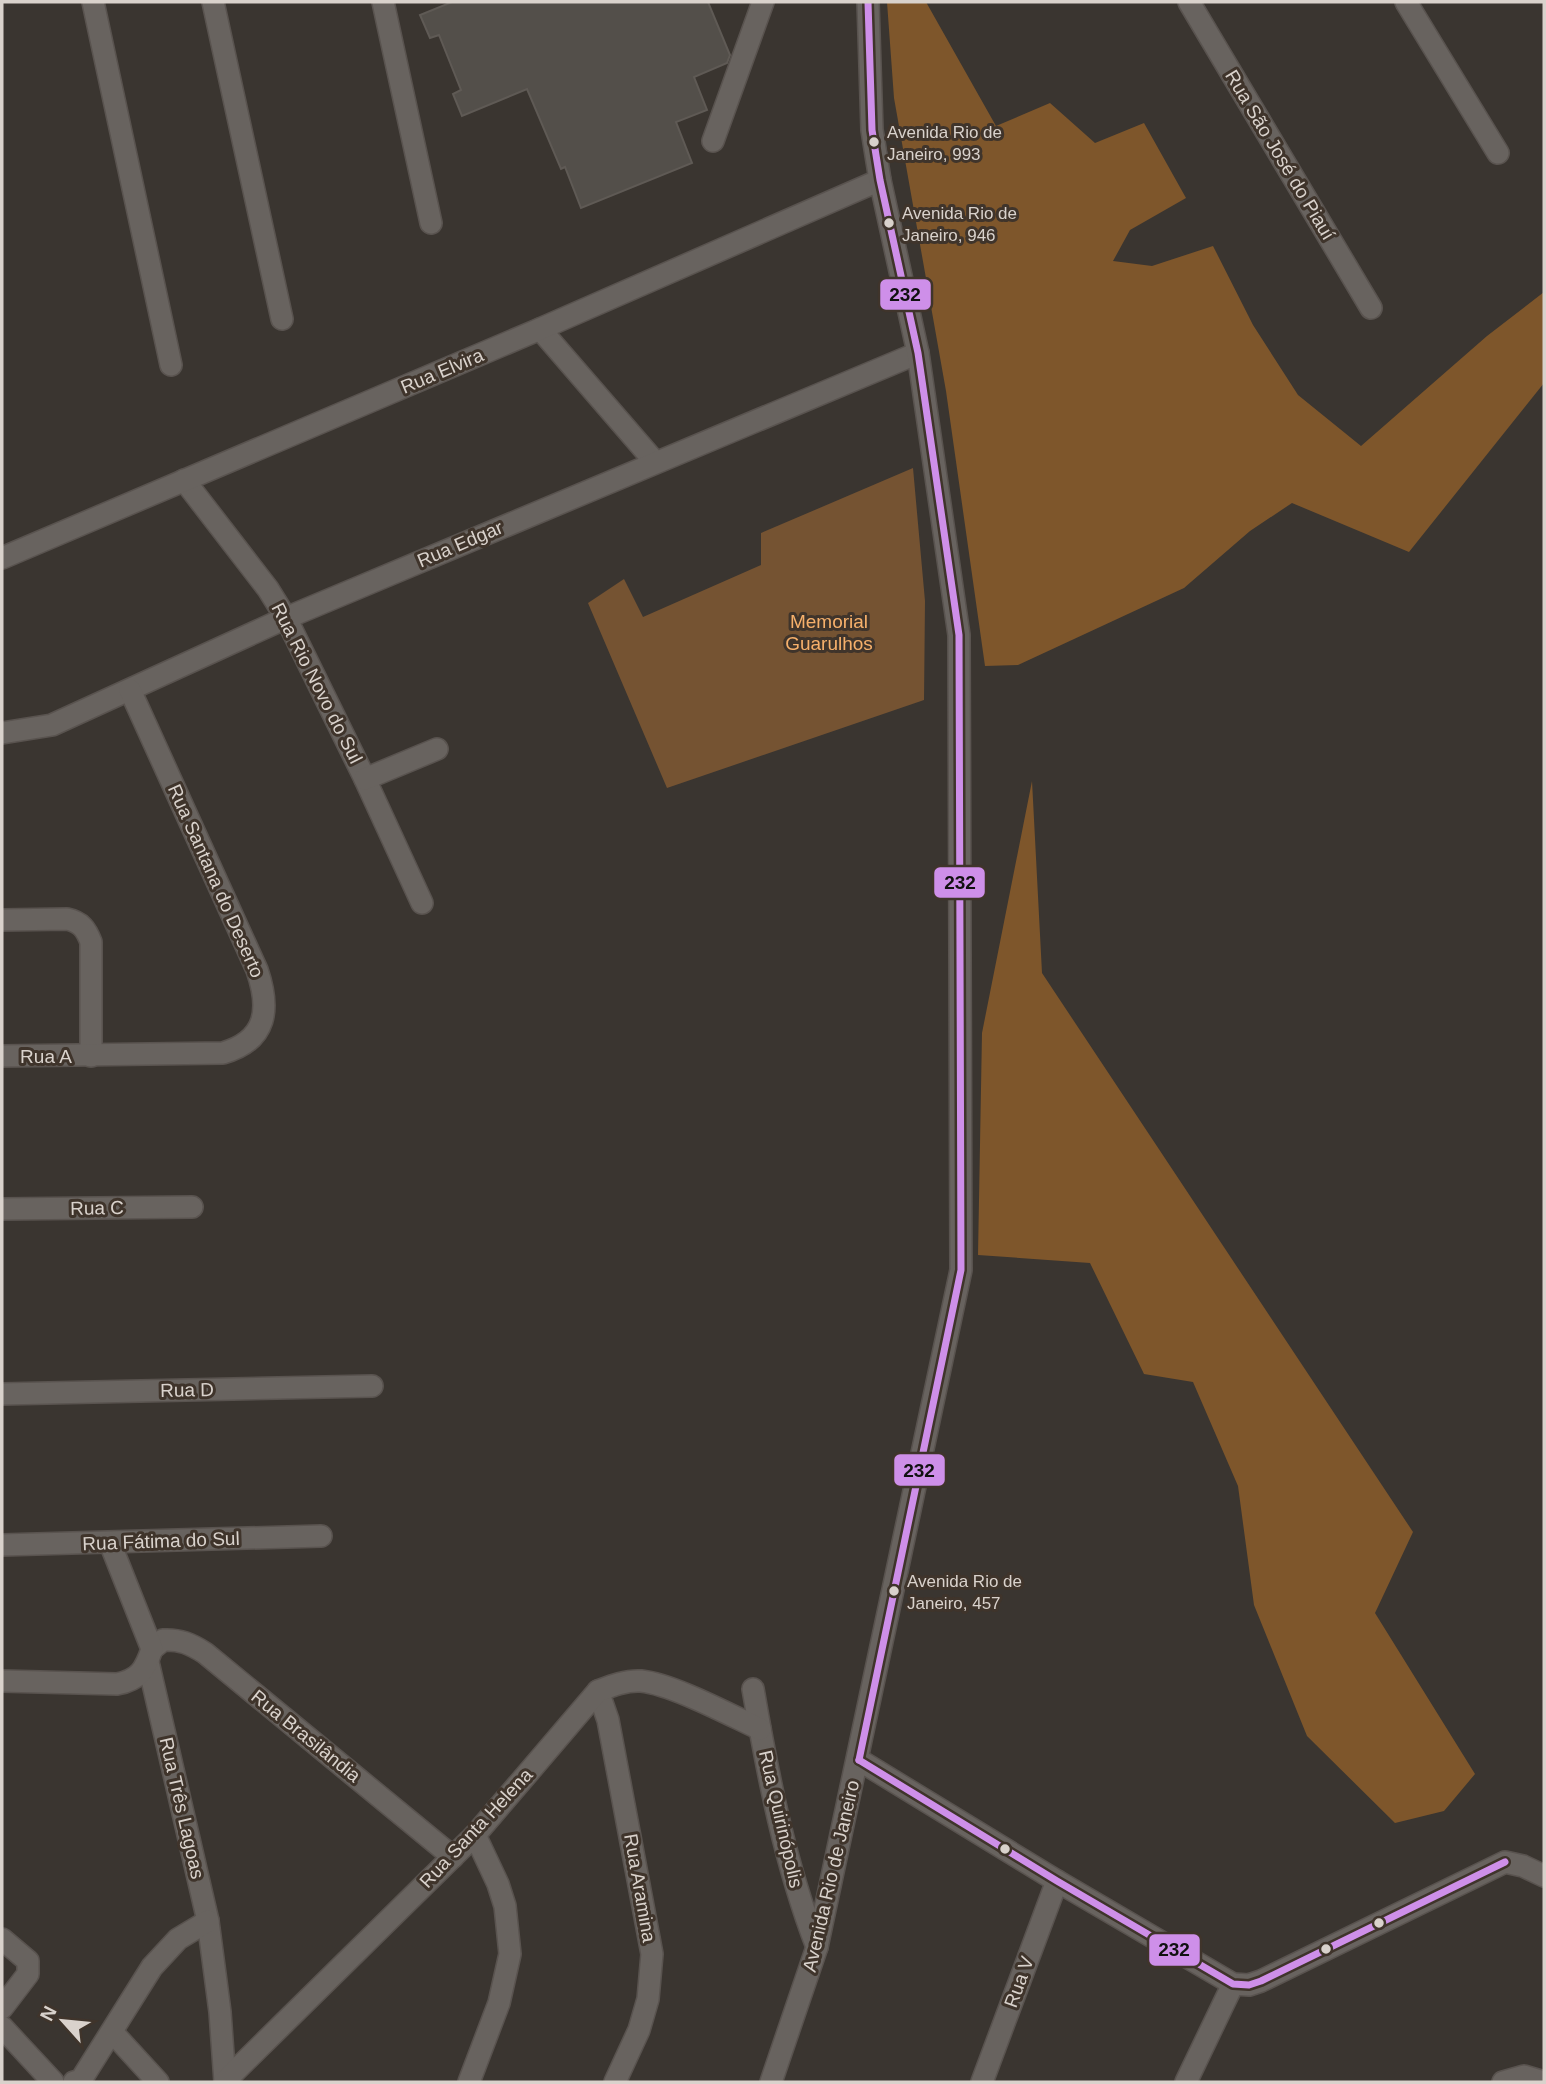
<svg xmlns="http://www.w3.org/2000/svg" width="1546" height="2084" font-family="Helvetica,sans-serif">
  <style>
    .green { fill: #755332 }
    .forest { fill: #7e562b }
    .building { fill: #534f4a; stroke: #5f5a55; stroke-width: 2 }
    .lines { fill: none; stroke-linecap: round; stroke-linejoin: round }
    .street-casing { stroke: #59534f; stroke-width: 24 }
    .street { stroke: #68635f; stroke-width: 21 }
    .bus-1-casing { stroke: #3f342b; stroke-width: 12 }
    .bus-1 { stroke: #ce8fe9; stroke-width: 7 }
    .bus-dot { fill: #d9d2cc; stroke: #3f342b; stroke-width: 2.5 }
    .labels { text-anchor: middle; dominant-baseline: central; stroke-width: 6; stroke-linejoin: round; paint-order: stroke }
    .bus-label { font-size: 17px; fill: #d9d2cc; stroke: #3f342b; text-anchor: start }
    .street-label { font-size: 19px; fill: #d9d2cc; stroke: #3f342b }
    .park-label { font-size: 19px; fill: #f6b06b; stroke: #3f342b }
    .line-badge { stroke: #3f342b; stroke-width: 2.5 }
    .pale-badge-label { font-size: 19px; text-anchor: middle; font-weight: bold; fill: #111 }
  </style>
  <rect width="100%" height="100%" fill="#3a3530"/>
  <polygon class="green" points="913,468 925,601 924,700 667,788 588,603 624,579 643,617 761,565 761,533"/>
  <g class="forest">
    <polygon points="887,2 926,2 996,126 1050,103 1095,143 1144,123 1186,198 1130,230 1113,261 1152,266 1213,246 1253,325 1298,395 1361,446 1487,336 1544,292 1544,383 1409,552 1292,503 1250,531 1184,588 1018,665 985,666 946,391 894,98"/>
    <polygon points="1032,781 1042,973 1413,1532 1375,1613 1475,1774 1444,1811 1395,1823 1307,1736 1254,1605 1238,1486 1193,1382 1144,1374 1090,1263 978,1255 982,1033"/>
  </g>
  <polygon class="building" points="452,2 708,2 730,55 727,63 694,77 707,110 676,122 692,163 581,208 565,167 561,169 527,89 462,116 453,94 461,90 439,35 430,38 420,15"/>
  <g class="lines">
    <defs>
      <g id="street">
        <polyline points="93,2 171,365"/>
        <polyline points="213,2 282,319"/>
        <polyline points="383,2 431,223"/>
        <polyline points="1189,2 1371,308"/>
        <polyline points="1406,2 1498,153"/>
        <polyline points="713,141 763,2"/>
        <polyline points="540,329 655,462"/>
        <polyline points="184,480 268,589 286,618 365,779 422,903"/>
        <polyline points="2,558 540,329 880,180"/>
        <polyline points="2,733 52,725 286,618 918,353"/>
        <polyline points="365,779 437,749"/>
        <path d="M2,920L67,919C81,922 86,929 91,942V1056"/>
        <path d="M2,1056L223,1053C268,1040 270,1008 257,970L130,690"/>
        <polyline points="2,1209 192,1207"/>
        <polyline points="2,1394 372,1386"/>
        <polyline points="2,1545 321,1536"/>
        <path d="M152,1649L163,1640C180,1639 191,1644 205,1653L453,1857"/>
        <polyline points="148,1662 208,1921 220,2012 225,2082"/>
        <path d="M2,1681L117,1684C139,1680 145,1670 152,1649L110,1543"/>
        <path d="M753,1689C768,1776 785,1864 817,1947"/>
        <polyline points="598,1691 608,1720 652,1954 648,1999 639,2030 615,2082"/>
        <polyline points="859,1760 1057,1881 1233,1984 1249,1985 1261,1981 1505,1862 1523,1866 1544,1876"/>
        <polyline points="2,1939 28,1961 28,1974 2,2008"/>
        <polyline points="2,2027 53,2082"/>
        <polyline points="112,2032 158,2082"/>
        <path d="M225,2081L475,1835L598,1691C611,1686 626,1680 641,1681C672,1684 730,1715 760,1729"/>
        <polyline points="74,2082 81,2080 152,1967 178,1939 208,1921"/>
        <polyline points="469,2082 499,2003 510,1954 505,1906 498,1884 475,1835"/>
        <polyline points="771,2082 817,1947 961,1270 959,635 918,353 880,180 872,130 868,2"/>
        <polyline points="982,2082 1057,1881"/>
        <polyline points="1186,2082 1233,1984"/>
        <polyline points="1503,2082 1524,2076 1544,2082"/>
      </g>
    </defs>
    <use href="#street" class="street-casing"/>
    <use href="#street" class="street"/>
    <defs>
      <g id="bus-1">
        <polyline points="859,1760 961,1270 959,635 918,353 880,180 872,130 868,2"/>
        <polyline points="859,1760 1057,1881 1233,1984 1249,1985 1261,1981 1505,1862"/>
      </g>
    </defs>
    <use href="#bus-1" class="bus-1-casing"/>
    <use href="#bus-1" class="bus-1"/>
  </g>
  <g class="bus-dot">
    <circle cx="874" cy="142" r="6"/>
    <circle cx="889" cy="223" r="6"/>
    <circle cx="894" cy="1591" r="6"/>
    <circle cx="1005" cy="1849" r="6"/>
    <circle cx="1379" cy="1923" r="6"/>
    <circle cx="1326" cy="1949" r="6"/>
  </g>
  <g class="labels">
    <g class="bus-label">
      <text x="887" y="132">Avenida Rio de<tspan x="887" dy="22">Janeiro, 993</tspan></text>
      <text x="902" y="213">Avenida Rio de<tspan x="902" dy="22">Janeiro, 946</tspan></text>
      <text x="907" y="1581">Avenida Rio de<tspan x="907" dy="22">Janeiro, 457</tspan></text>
    </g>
    <g class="street-label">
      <text transform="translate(1280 155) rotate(59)">Rua São José do Piauí</text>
      <text transform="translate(442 371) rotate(-23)">Rua Elvira</text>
      <text transform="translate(460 544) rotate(-23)">Rua Edgar</text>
      <text transform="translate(317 683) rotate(63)">Rua Rio Novo do Sul</text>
      <text transform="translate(216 881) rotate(66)">Rua Santana do Deserto</text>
      <text x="46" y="1056">Rua A</text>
      <text transform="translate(97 1208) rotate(-1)">Rua C</text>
      <text transform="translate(187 1390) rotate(-1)">Rua D</text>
      <text transform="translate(161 1541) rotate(-2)">Rua Fátima do Sul</text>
      <text transform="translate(306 1736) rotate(39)">Rua Brasilândia</text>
      <text transform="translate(182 1808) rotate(77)">Rua Três Lagoas</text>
      <text transform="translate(781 1819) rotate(77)">Rua Quirinópolis</text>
      <text transform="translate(476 1828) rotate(-47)">Rua Santa Helena</text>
      <text transform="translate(831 1876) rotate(-77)">Avenida Rio de Janeiro</text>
      <text transform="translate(640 1888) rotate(80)">Rua Aramina</text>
      <text transform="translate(1019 1982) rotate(-70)">Rua V</text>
    </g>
    <g class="park-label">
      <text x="829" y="621">Memorial<tspan x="829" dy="22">Guarulhos</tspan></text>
    </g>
  </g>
  <g class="line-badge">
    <rect x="879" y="278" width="53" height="33" rx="7" fill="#ce8fe9"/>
    <rect x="933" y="866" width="53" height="33" rx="7" fill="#ce8fe9"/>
    <rect x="893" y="1453" width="53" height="34" rx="7" fill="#ce8fe9"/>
    <rect x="1148" y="1933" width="53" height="34" rx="7" fill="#ce8fe9"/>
  </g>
  <g class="pale-badge-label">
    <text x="905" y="301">232</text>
    <text x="960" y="889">232</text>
    <text x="919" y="1477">232</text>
    <text x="1174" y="1956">232</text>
  </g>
  <rect width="1546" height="2084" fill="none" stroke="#d9d2cc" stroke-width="7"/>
  <g transform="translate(63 2021) rotate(297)" stroke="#3f342b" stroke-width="5" paint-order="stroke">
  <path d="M0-5L12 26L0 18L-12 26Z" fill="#d9d2cc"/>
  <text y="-10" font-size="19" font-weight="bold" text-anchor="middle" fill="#d9d2cc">N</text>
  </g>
</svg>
